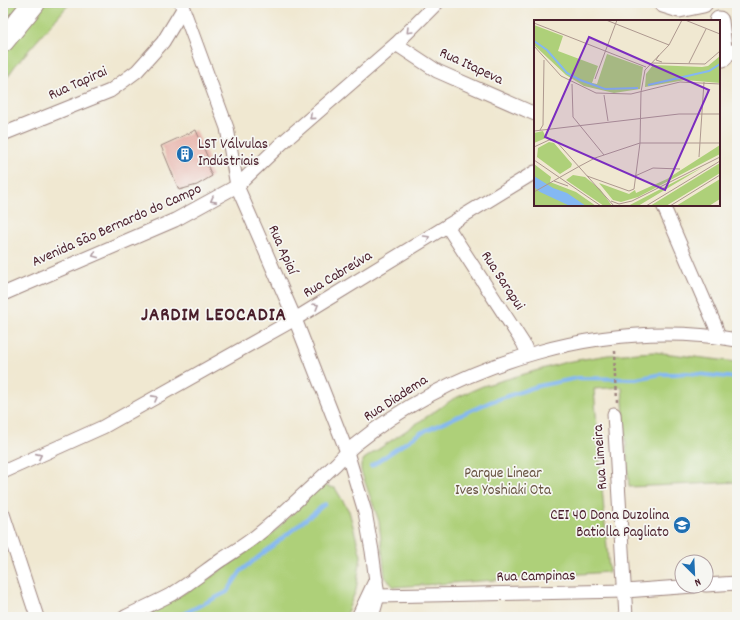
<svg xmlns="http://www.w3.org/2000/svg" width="740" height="620" font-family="Dekko,sans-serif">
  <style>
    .green { fill: #aed079; stroke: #7c7852 }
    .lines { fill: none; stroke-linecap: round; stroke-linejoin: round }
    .stream { stroke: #84b8f2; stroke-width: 4 }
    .building { fill: #e7b3aa }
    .street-casing { stroke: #9d847e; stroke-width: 15 }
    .secondary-casing { stroke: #9d847e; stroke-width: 21 }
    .highway-casing { stroke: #9d847e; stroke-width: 24 }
    .path { stroke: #9d847e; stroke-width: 2.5; stroke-dasharray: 3 3; stroke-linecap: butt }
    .street { stroke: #fff; stroke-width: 13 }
    .secondary { stroke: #fff; stroke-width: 19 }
    .highway { stroke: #fff; stroke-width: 22 }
    .oneway { stroke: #ae9aa0 }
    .labels { text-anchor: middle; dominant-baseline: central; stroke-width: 3.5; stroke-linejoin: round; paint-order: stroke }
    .street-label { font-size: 15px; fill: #4a1f2b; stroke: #f6f6f2 }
    .poi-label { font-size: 15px; fill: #4a1f2b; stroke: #f6f6f2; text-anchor: start }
    .park-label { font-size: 15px; fill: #685442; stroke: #f6f6f2 }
    .district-label { font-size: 19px; font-weight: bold; letter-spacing: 1px; fill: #4a1f2b; stroke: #f6f6f2 }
    .inset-river { fill: none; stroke: #84b8f2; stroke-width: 2 }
    .inset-road { fill: none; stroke: #ae988f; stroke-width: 1 }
    .view { fill: #7b2cbf; fill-opacity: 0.15; stroke: #7b2cbf; stroke-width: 2 }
    .inset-edge { fill: none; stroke: #4a1f2b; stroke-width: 2 }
  </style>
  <rect width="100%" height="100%" fill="#f6f6f2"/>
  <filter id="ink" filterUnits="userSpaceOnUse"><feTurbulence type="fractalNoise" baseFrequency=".025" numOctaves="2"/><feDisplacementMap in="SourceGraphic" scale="8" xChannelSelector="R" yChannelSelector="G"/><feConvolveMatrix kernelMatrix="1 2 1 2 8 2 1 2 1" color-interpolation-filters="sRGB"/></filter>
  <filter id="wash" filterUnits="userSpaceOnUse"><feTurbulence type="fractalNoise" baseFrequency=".012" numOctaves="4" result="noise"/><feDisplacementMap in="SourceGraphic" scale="16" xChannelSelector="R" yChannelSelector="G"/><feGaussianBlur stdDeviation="0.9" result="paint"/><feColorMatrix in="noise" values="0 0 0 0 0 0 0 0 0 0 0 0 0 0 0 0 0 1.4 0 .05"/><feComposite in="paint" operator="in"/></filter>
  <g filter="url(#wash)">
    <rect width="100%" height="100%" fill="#f0e8d1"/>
    <g class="green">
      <polygon points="3,3 22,3 3,27"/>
      <polygon points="42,3 70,3 15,66 3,83 3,52"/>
      <polygon points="654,352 737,362 737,482 629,487 622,387 594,389 609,572 394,587 385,577 379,521 361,471 361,465 364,459 453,399 483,386 566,362 608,355"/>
      <polygon points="321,485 335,488 349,511 361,556 356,590 345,617 144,617 208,579 270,536"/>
    </g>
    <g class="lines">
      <g class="stream">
        <polyline points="371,466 420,433 490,402 538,386 578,378 636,379 661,374 675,374 687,373 737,378"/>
        <polyline points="177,617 227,592 241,571 325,504"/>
      </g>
    </g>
    <g id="blocks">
      <polygon class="building" points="196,130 210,163 206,162 212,176 197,185 179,190 161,146"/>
    </g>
  </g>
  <g filter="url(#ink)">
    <use href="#blocks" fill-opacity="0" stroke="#9d847e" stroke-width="1"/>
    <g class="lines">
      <defs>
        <g id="street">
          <polyline points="181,3 227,128 237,186 295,319 347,452 365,512 372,551 378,596 372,617"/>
          <polyline points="396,44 437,71 535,114"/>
          <polyline points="719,60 737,49"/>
          <polyline points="3,134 110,91 137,71 163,42 183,9"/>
          <polyline points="663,205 715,325 719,337"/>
          <polyline points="447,226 523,343 528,354"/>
          <polyline points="3,294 175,220 237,186 282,143 396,44 437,3"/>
          <polyline points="614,414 626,617"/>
          <polyline points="3,472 103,427 295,319 535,172"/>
          <polyline points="3,514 37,617"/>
          <polyline points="706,585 737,583"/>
          <polyline points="378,596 625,591 694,586"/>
          <path d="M125,617C141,609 157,602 172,594C189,584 205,571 221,560C233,552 245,545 256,536C284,514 310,488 336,464C343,457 348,450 356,444C459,361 606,318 737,340"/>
          <polyline points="358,617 376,579"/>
        </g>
        <g id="secondary">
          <polyline points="663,3 679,8 703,3"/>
          <polyline points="719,21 723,57"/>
        </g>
        <polyline id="highway" points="3,41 34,3"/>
      </defs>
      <use href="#street" class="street-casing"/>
      <use href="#secondary" class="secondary-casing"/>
      <use href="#highway" class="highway-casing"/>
      <polyline class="path" points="615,351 617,402"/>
      <use href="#street" class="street"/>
      <use href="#secondary" class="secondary"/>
      <use href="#highway" class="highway"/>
    </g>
    <defs><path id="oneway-chevron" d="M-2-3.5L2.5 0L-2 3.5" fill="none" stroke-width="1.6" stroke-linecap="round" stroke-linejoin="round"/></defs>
    <g class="oneway">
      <use href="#oneway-chevron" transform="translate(409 31) rotate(135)"/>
      <use href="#oneway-chevron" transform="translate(312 117) rotate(139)"/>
      <use href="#oneway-chevron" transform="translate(213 200) rotate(152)"/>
      <use href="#oneway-chevron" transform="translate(427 238) rotate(-31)"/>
      <use href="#oneway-chevron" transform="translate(95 255) rotate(157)"/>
      <use href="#oneway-chevron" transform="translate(316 306) rotate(-31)"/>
      <use href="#oneway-chevron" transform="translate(155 398) rotate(-29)"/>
      <use href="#oneway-chevron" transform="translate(39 456) rotate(-24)"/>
    </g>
  </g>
  <defs>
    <symbol id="building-disc" viewBox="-11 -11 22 22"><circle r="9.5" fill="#1f6fb2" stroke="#f6f6f2"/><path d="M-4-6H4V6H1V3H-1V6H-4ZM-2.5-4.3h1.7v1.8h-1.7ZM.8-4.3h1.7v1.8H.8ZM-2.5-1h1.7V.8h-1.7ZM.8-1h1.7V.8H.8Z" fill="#fff"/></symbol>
    <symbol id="school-disc" viewBox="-11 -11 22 22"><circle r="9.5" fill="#1f6fb2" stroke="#f6f6f2"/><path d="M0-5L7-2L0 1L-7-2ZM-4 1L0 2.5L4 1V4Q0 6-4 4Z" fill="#fff"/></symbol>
  </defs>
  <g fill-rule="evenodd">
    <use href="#building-disc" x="175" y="144" width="20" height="20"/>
    <use href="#school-disc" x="672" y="515" width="20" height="20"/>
  </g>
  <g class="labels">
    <g class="street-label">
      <text transform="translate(471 67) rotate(25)">Rua Itapeva</text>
      <text transform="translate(78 84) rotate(-24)">Rua Tapirai</text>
      <text transform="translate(117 226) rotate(-24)">Avenida São Bernardo do Campo</text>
      <text transform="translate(282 250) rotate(66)">Rua Apiaí</text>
      <text transform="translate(338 275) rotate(-31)">Rua Cabreúva</text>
      <text transform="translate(502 281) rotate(57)">Rua Sarapui</text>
      <text transform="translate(396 399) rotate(-33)">Rua Diadema</text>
      <text transform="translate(601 457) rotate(-94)">Rua Limeira</text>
      <text transform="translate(536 577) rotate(-1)">Rua Campinas</text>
    </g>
    <g class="poi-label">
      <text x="198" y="145">LST Válvulas<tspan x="198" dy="17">Indústriais</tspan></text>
      <text x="669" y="516" text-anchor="end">CEI 40 Dona Duzolina<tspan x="669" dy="17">Batiolla Pagliato</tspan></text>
    </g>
    <g class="park-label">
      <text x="503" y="474">Parque Linear<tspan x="503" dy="17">Ives Yoshiaki Ota</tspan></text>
    </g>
    <g class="district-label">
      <text x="214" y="316">JARDIM LEOCADIA</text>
    </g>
  </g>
  <g transform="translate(534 20)">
    <rect width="186" height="186" fill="#f0e8d1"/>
    <path d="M0,5L29,16L24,31L64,46L58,63L63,64L73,34L109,47L106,69L80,73L50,66L32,55L0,25ZM186,36V63L151,60L111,67L112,54L119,45L168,47L174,46ZM9,111L12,118L0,123V113ZM15,122L20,123L38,144L37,147L26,154L3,137L4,128ZM186,125V134L104,177L87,182L79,180L65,163L95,174L101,170L102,173L133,159ZM186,143V153L132,186H116ZM0,144L17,157L16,162L42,172L62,186L0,185ZM169,147L104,186H94ZM39,155L51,157L66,169L78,186H70L32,160ZM186,159V179L175,186H142Z" fill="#aed079"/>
    <path d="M0,156L19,168L33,173L52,186H36L6,172L0,167Z" fill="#84b8f2"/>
    <path class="inset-river" d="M0,21L13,30L33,53L46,60L71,69L104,68M114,65L175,51L186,44"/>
    <path class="inset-road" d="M72,0L135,25M151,0L186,14M0,3L112,47M0,26L27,56L62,73L97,74L146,62L186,64M125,35L122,40L128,42M118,43L171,44L186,31M155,43L172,9M61,59L83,0M38,64L39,97L70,135M70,75L74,101M6,110L9,105L10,40M0,111L145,94H186M0,127L15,120H21L80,186M165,137L170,62M0,140L67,186M44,147L61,138L106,123H186M53,156L95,171L100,169L106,123L107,72L111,50L135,25L148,0M101,156L119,148L146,149M20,161L34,166M0,172L44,147M77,181L85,184L98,181L186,137M112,186L186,141M136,186L186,155"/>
    <path class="view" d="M55,17L175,70L131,170L11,117Z"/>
    <rect width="186" height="186" class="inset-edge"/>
  </g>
  <rect width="740" height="620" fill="none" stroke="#f6f6f2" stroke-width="16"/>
  <g transform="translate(694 574) rotate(156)"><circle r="19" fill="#f6f6f2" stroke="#b1a0a2"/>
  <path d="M0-3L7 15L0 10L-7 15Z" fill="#1f6fb2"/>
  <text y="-6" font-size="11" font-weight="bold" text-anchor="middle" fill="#4a1f2b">N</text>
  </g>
</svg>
